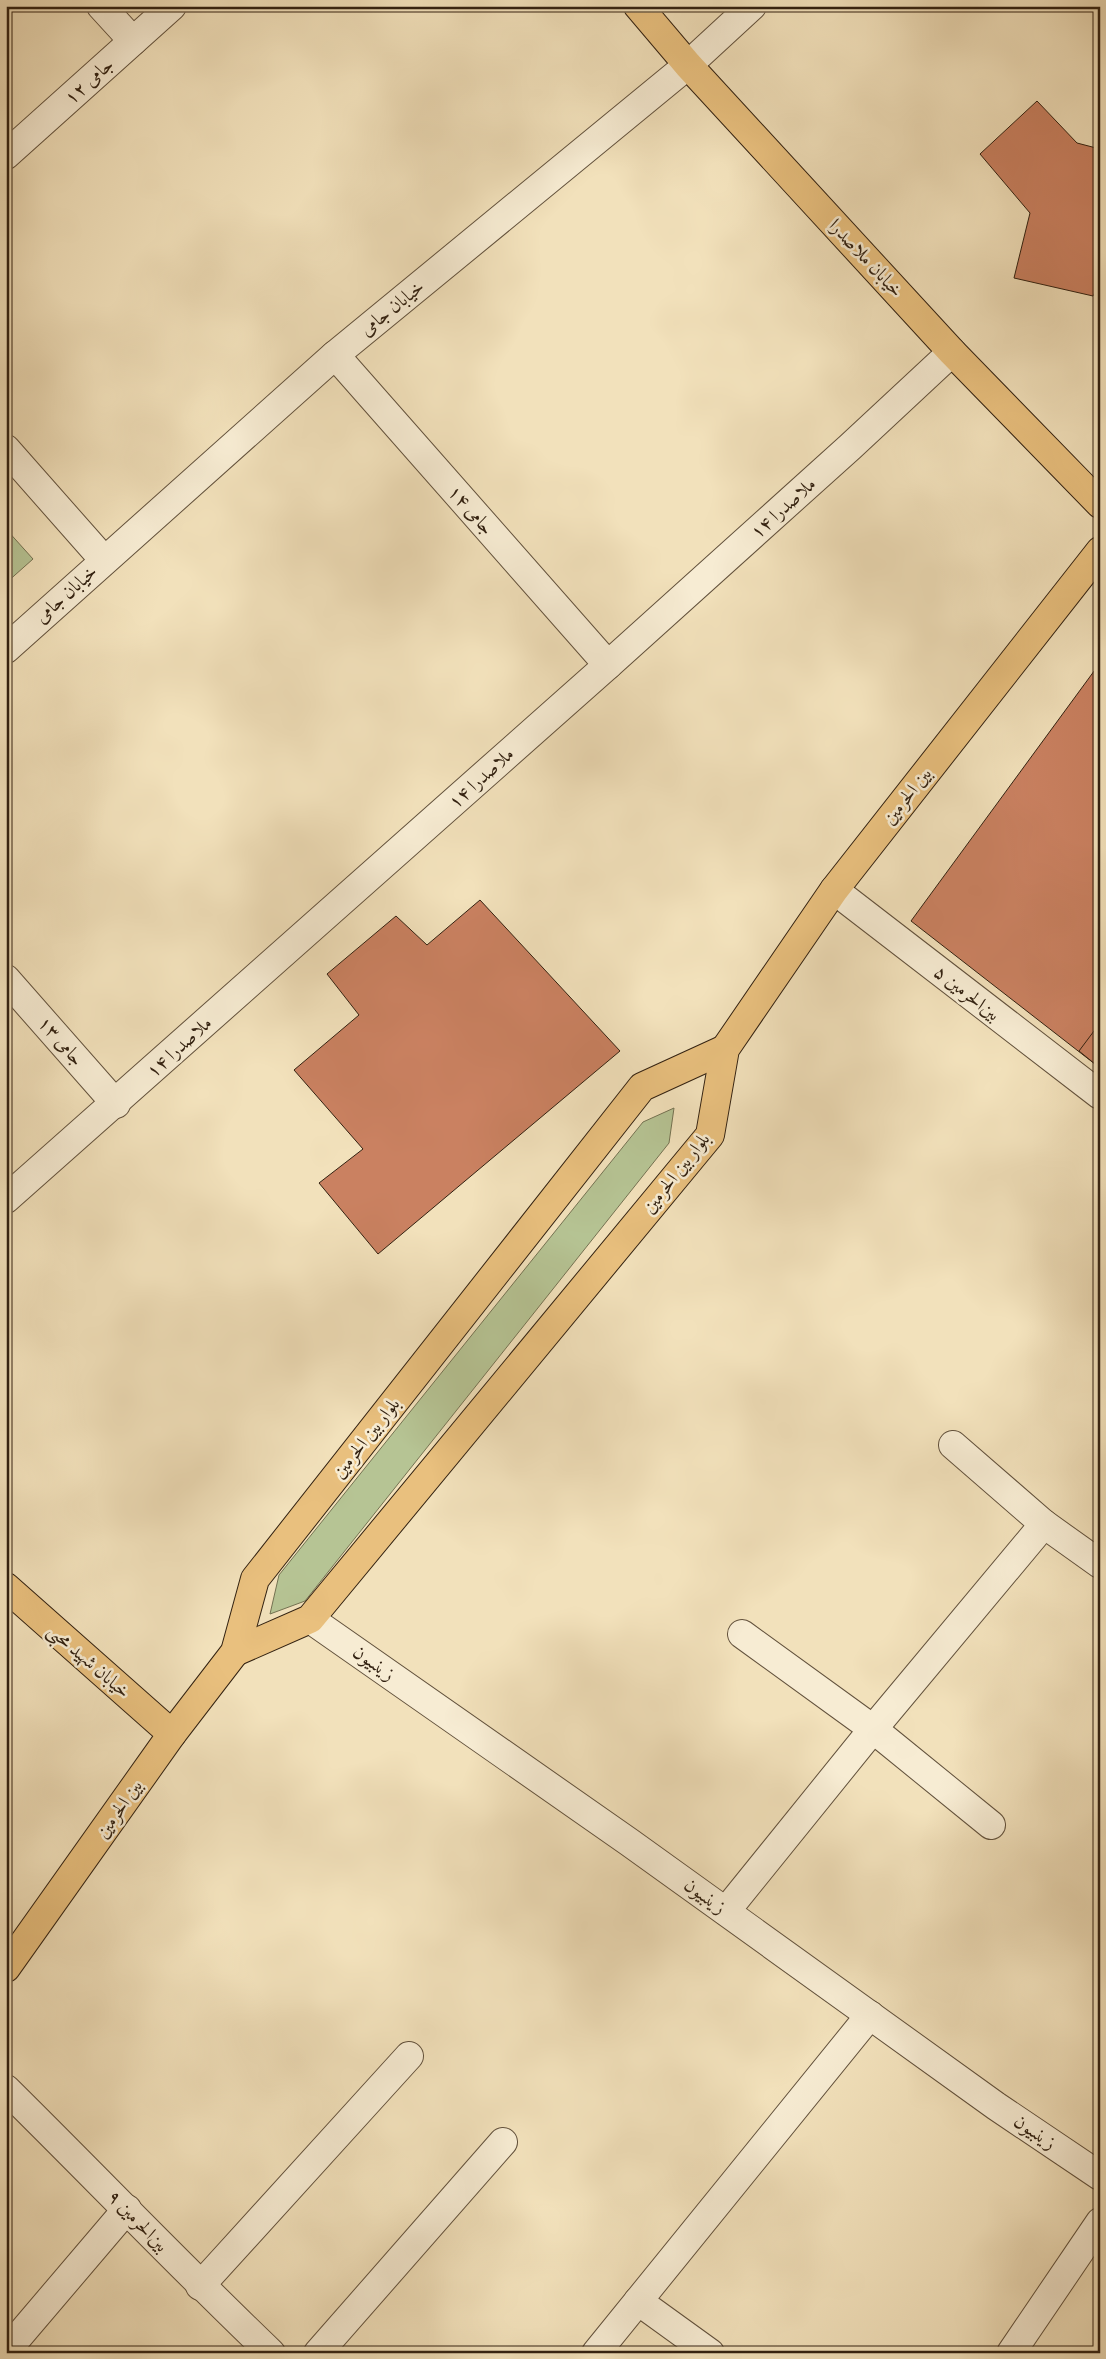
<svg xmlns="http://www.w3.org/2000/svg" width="1106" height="2359" font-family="Alegreya,Amiri,serif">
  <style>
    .green { fill: #b6c494; stroke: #747252 }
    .building { fill: #ca8161; stroke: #322111 }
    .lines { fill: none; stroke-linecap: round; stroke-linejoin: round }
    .minor-casing { stroke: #62513c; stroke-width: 30 }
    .major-casing { stroke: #322111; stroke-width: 30 }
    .minor { stroke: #f7ecd3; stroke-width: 28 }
    .major { stroke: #e9c07e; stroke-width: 28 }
    .labels { text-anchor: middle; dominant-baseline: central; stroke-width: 5; stroke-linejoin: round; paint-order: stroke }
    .street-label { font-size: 19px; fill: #322111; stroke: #f7ecd3 }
  </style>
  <rect width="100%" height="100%" fill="#f2e1bb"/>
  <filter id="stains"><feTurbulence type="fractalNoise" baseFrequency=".004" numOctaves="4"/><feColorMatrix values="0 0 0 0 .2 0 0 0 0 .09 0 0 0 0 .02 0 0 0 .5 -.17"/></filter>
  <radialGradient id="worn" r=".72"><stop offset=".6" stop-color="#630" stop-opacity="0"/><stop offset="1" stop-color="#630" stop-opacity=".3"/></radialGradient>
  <g class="green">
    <polygon points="6,529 33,559 6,583"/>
    <polygon points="674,1108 669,1143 305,1601 270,1614 279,1575 643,1122"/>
  </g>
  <g class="building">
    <polygon points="1037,101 1077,143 1100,149 1100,283 1093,296 1014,278 1030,213 980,154"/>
    <polygon points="1100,663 1100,1068 911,921"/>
    <polygon points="480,900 620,1051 378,1254 319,1183 363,1149 294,1070 359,1015 327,974 396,916 427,945"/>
    <polygon points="1100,1023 1100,1068 1079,1051"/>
  </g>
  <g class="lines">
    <defs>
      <g id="minor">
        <polyline points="101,6 133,41"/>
        <polyline points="6,155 172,6"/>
        <polyline points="335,355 608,665"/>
        <polyline points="6,449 104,560"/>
        <polyline points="6,649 335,355 688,65 752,6"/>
        <polyline points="834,890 1100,1095"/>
        <polyline points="6,979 116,1104"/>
        <polyline points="6,1199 608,665 850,447 952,352"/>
        <polyline points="953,1445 1044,1524 1100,1564"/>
        <polyline points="310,1619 629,1842 996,2106 1100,2176"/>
        <polyline points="742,1634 873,1729 991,1825"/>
        <polyline points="726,1911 873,1729 1044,1524"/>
        <path d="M6,2089C95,2177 181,2267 271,2353"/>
        <polyline points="200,2286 409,2056"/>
        <polyline points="638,2301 710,2353"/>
        <polyline points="13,2343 127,2209"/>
        <polyline points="318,2353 503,2142"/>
        <polyline points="596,2353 870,2015"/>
        <polyline points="1011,2353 1100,2222"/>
      </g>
      <g id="major">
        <polyline points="638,6 688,65 952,352 1100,504"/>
        <polyline points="6,1587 172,1734"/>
        <polyline points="235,1652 310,1619 710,1135 725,1049 834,890 1100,551"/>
        <polyline points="6,1968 172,1734 235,1652 255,1579 642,1087 725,1049"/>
      </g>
    </defs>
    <use href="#minor" class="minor-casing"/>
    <use href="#major" class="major-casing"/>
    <use href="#minor" class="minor"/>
    <use href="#major" class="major"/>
  </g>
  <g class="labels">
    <g class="street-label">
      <text transform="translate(89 81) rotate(-42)">جامی ۱۲</text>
      <text transform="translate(866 258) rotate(47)">خیابان ملاصدرا</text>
      <text transform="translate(392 308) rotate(-39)">خیابان جامی</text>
      <text transform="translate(783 508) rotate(-42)">ملاصدرا ۱۴</text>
      <text transform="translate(471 510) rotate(49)">جامی ۱۴</text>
      <text transform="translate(66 594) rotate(-42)">خیابان جامی</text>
      <text transform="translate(481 778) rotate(-42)">ملاصدرا ۱۴</text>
      <text transform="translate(907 796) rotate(-52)">بین الحرمین</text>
      <text transform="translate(967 993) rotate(38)">بین‌الحرمین ۵</text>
      <text transform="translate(61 1041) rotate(49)">جامی ۱۳</text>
      <text transform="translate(179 1047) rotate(-42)">ملاصدرا ۱۴</text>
      <text transform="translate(676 1173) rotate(-52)">بلوار بین الحرمین</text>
      <text transform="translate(366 1438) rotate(-52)">بلوار بین الحرمین</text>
      <text transform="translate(89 1661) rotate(41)">خیابان شهید محبی</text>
      <text transform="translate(374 1663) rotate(35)">زینبیون</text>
      <text transform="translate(119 1809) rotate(-55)">بین الحرمین</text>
      <text transform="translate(705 1896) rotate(36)">زینبیون</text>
      <text transform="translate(1035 2132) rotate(34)">زینبیون</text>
      <text transform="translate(138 2221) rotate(46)">بین‌الحرمین ۹</text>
    </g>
  </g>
  <rect width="1106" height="2359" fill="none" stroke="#f2e1bb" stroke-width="25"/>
  <rect x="8" y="8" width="1091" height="2344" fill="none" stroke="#322111" stroke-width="2.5"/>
  <rect x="12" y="12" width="1081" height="2334" fill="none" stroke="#322111"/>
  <rect width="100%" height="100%" filter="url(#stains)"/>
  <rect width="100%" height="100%" fill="url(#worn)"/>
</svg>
